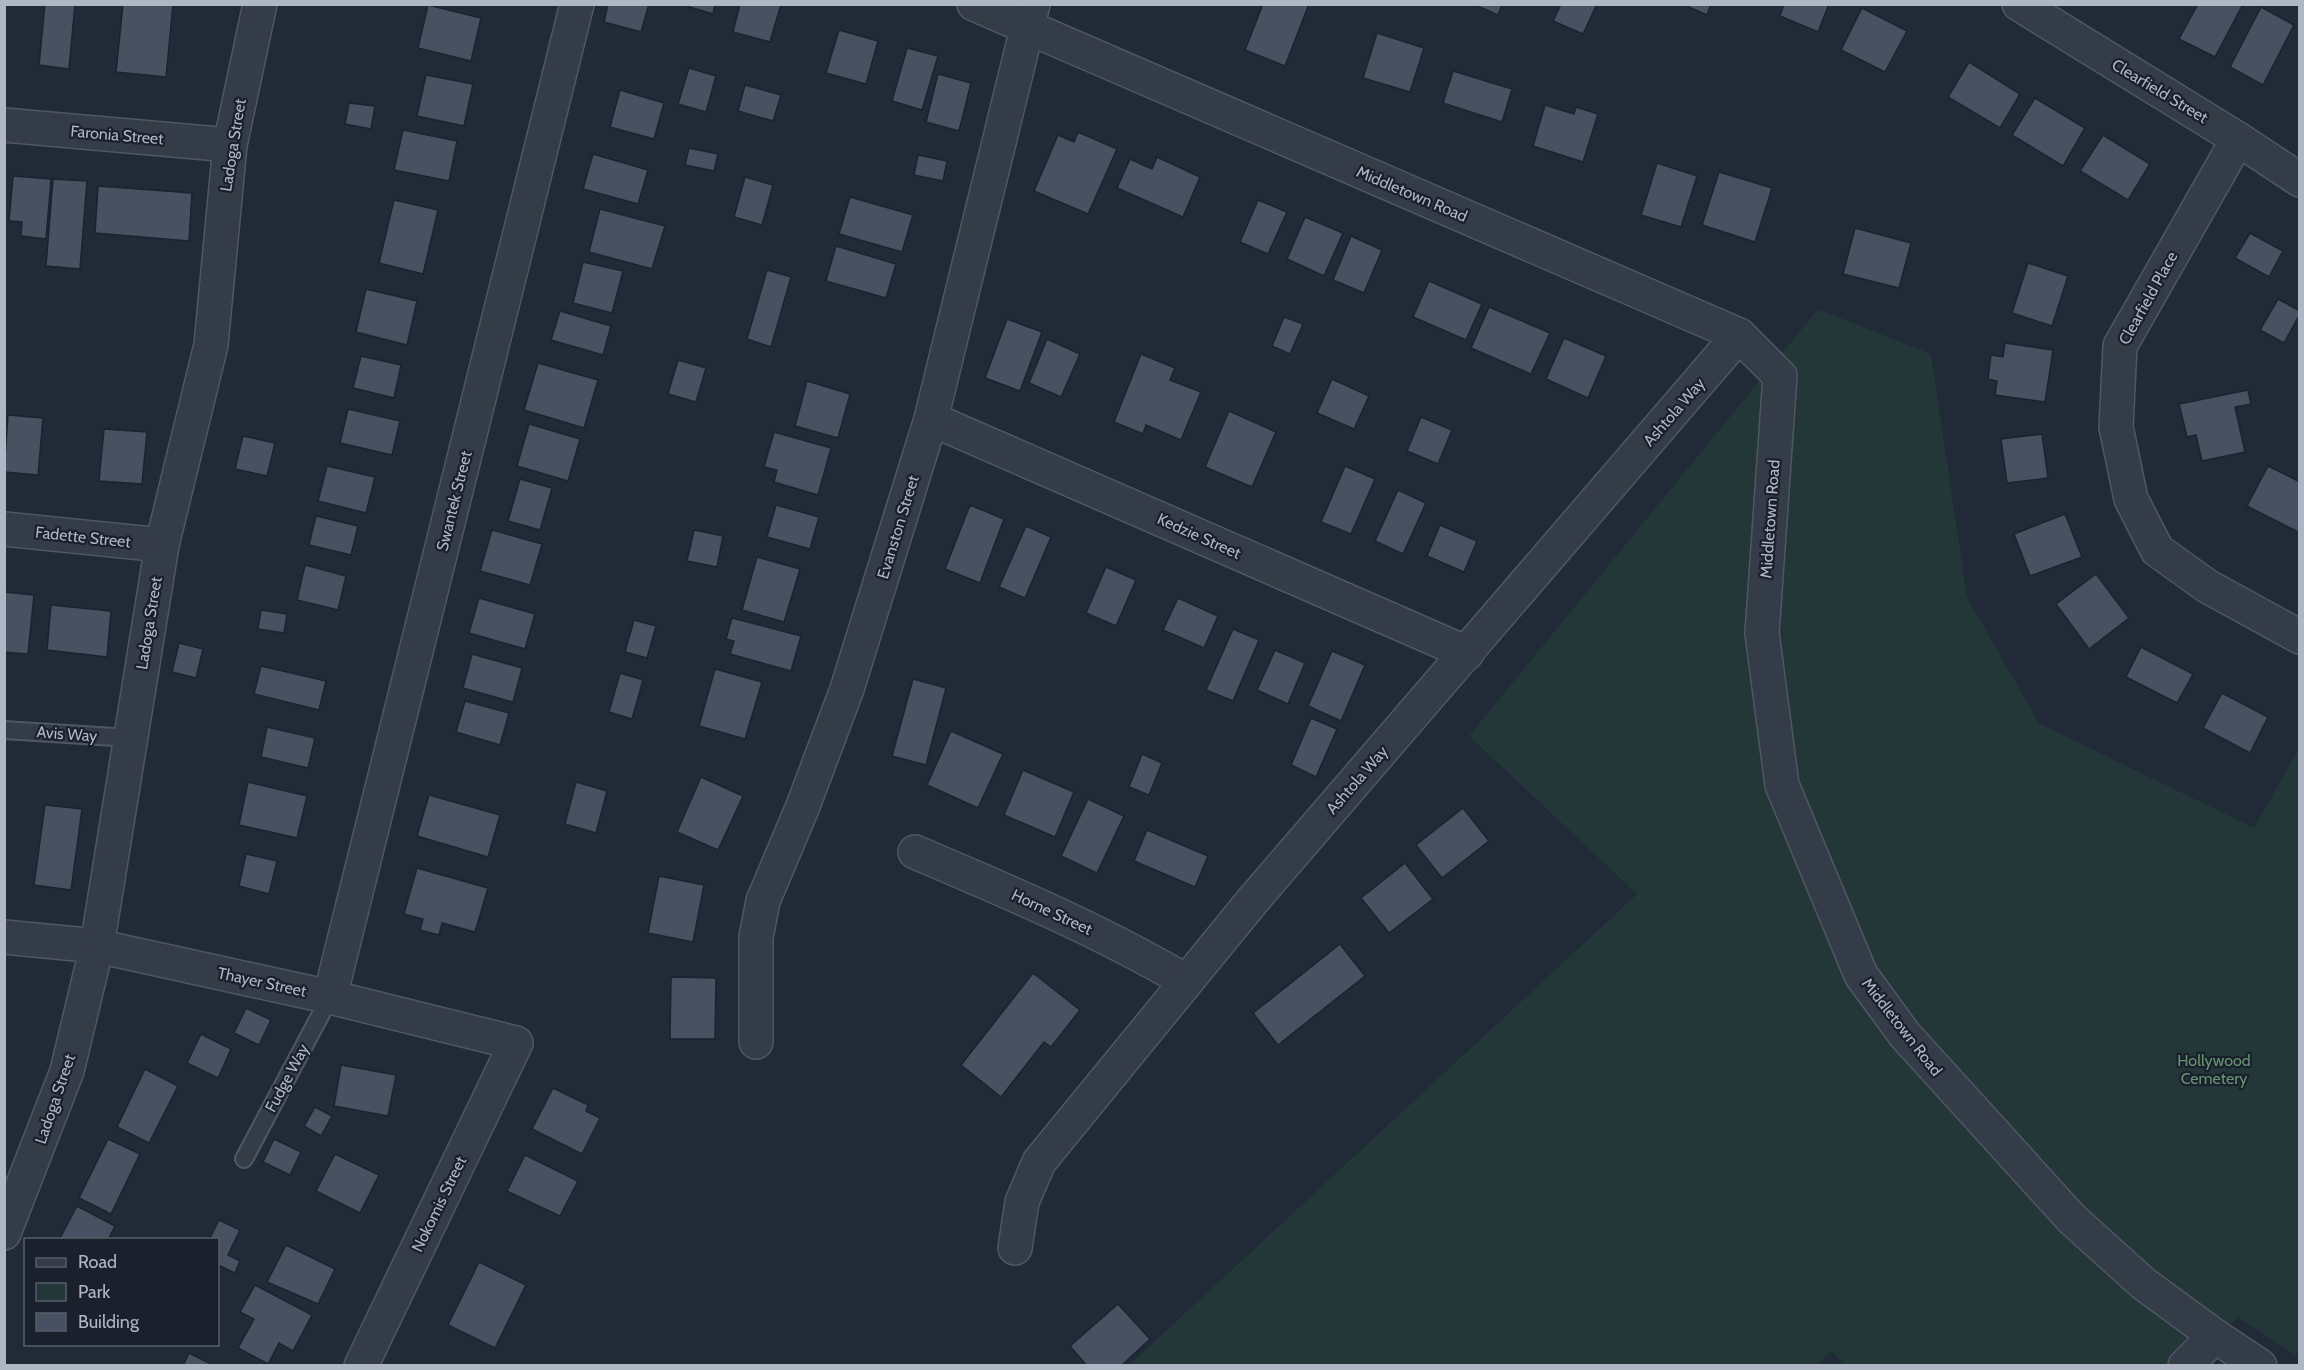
<svg xmlns="http://www.w3.org/2000/svg" width="2304" height="1370" font-family="Cabin,sans-serif">
  <style>
    .green { fill: #233638 }
    .building { fill: #475161; stroke: #1c232e; stroke-width: 1.5 }
    .lines { fill: none; stroke-linecap: round; stroke-linejoin: round }
    .service-casing { stroke: #4f5762; stroke-width: 20 }
    .minor-casing { stroke: #4f5762; stroke-width: 36 }
    .tertiary-casing { stroke: #4f5762; stroke-width: 36 }
    .service { stroke: #343c48; stroke-width: 16 }
    .minor { stroke: #343c48; stroke-width: 33 }
    .tertiary { stroke: #343c48; stroke-width: 33 }
    .labels { text-anchor: middle; dominant-baseline: central; stroke-width: 4.5; stroke-linejoin: round; paint-order: stroke }
    .street-label { font-size: 16px; fill: #afb7c4; stroke: #1a212c }
    .park-label { font-size: 16px; fill: #679471; stroke: #1a212c }
  </style>
  <rect width="100%" height="100%" fill="#212a37"/>
  <polygon class="green" points="1818,309 1931,354 1967,597 2039,723 2254,828 2299,748 2299,1353 2294,1354 2239,1318 2165,1366 1845,1366 1832,1351 1815,1366 1128,1366 1637,894 1469,736"/>
  <g class="building">
    <polygon points="45,4 75,4 69,69 39,65"/>
    <polygon points="123,4 173,4 166,77 116,72"/>
    <polygon points="608,4 649,4 641,32 604,22"/>
    <polygon points="680,4 715,4 713,14"/>
    <polygon points="740,4 781,4 770,42 733,32"/>
    <polygon points="1263,4 1309,4 1285,66 1245,50"/>
    <polygon points="1473,4 1502,4 1498,15"/>
    <polygon points="1561,4 1597,4 1583,34 1553,21"/>
    <polygon points="1682,4 1711,4 1707,15"/>
    <polygon points="1784,4 1829,4 1818,32 1780,16"/>
    <polygon points="2198,4 2243,4 2215,57 2179,39"/>
    <polygon points="428,5 481,18 471,61 418,48"/>
    <polygon points="2261,7 2294,25 2263,85 2230,67"/>
    <polygon points="1862,8 1907,31 1885,72 1841,50"/>
    <polygon points="839,30 878,41 866,84 826,73"/>
    <polygon points="1377,33 1424,48 1410,92 1363,78"/>
    <polygon points="907,48 938,56 922,110 892,101"/>
    <polygon points="1969,62 2020,94 2000,128 1948,97"/>
    <polygon points="689,68 716,76 706,112 678,104"/>
    <polygon points="1453,71 1512,89 1502,122 1443,103"/>
    <polygon points="938,74 971,83 959,131 926,122"/>
    <polygon points="426,75 473,84 464,126 417,116"/>
    <polygon points="745,85 781,95 773,121 738,111"/>
    <polygon points="620,90 664,103 654,139 610,127"/>
    <polygon points="2035,98 2085,128 2063,166 2012,135"/>
    <polygon points="349,103 375,106 371,129 345,124"/>
    <polygon points="1545,105 1574,114 1576,107 1598,114 1583,162 1533,146"/>
    <polygon points="403,130 457,141 449,181 394,170"/>
    <polygon points="1078,132 1117,149 1088,214 1034,191 1058,135 1074,142"/>
    <polygon points="2103,135 2150,164 2128,200 2080,171"/>
    <polygon points="689,148 718,154 714,171 685,165"/>
    <polygon points="593,154 648,170 638,204 583,189"/>
    <polygon points="918,155 947,161 943,181 914,175"/>
    <polygon points="1157,157 1200,177 1183,217 1117,188 1130,159 1152,169"/>
    <polygon points="1657,163 1697,176 1681,227 1641,215"/>
    <polygon points="1719,172 1772,188 1755,242 1702,225"/>
    <polygon points="13,176 51,179 46,239 21,236 22,222 9,221"/>
    <polygon points="745,177 773,185 762,225 734,217"/>
    <polygon points="53,179 87,181 80,269 46,266"/>
    <polygon points="98,186 192,193 189,241 95,233"/>
    <polygon points="850,197 913,215 902,252 839,234"/>
    <polygon points="394,200 438,210 423,274 379,263"/>
    <polygon points="1258,200 1287,212 1268,254 1240,242"/>
    <polygon points="600,209 665,226 652,269 589,252"/>
    <polygon points="1305,217 1343,233 1324,276 1287,259"/>
    <polygon points="1855,228 1911,243 1899,288 1843,274"/>
    <polygon points="2250,233 2283,251 2269,277 2235,258"/>
    <polygon points="1351,236 1382,250 1364,293 1333,280"/>
    <polygon points="836,246 896,264 886,298 826,281"/>
    <polygon points="583,262 623,271 612,313 573,303"/>
    <polygon points="2028,263 2068,276 2052,326 2012,313"/>
    <polygon points="767,270 791,277 771,347 747,339"/>
    <polygon points="1429,281 1482,304 1466,340 1413,317"/>
    <polygon points="366,289 417,301 407,345 356,332"/>
    <polygon points="2278,299 2300,311 2300,314 2284,343 2260,330"/>
    <polygon points="1489,307 1550,333 1531,374 1471,348"/>
    <polygon points="560,311 611,326 603,355 551,340"/>
    <polygon points="1284,317 1303,324 1290,354 1272,346"/>
    <polygon points="1007,319 1042,332 1020,391 985,378"/>
    <polygon points="1564,338 1606,356 1588,398 1546,379"/>
    <polygon points="1047,339 1080,354 1061,397 1029,383"/>
    <polygon points="2005,343 2053,350 2045,402 1995,395 1997,381 1988,379 1991,355 2003,357"/>
    <polygon points="1141,354 1175,368 1170,380 1201,392 1181,440 1146,425 1143,434 1114,422"/>
    <polygon points="361,356 401,365 394,398 353,388"/>
    <polygon points="678,360 706,368 696,402 668,394"/>
    <polygon points="538,363 598,380 584,428 524,410"/>
    <polygon points="1332,379 1369,396 1354,429 1317,413"/>
    <polygon points="807,381 850,394 838,438 795,426"/>
    <polygon points="2248,390 2251,404 2235,407 2245,452 2202,461 2196,435 2187,437 2179,404"/>
    <polygon points="348,409 400,421 392,455 340,443"/>
    <polygon points="1229,411 1276,432 1252,487 1205,467"/>
    <polygon points="8,415 43,418 38,475 4,472"/>
    <polygon points="1421,417 1452,430 1438,464 1407,451"/>
    <polygon points="529,424 580,439 568,481 517,466"/>
    <polygon points="104,429 147,432 142,484 99,481"/>
    <polygon points="774,432 831,448 818,495 774,482 777,470 764,467"/>
    <polygon points="2042,434 2048,478 2007,483 2001,439"/>
    <polygon points="243,436 275,443 267,476 235,469"/>
    <polygon points="327,466 375,477 366,513 318,501"/>
    <polygon points="1345,466 1375,479 1351,534 1321,522"/>
    <polygon points="2268,466 2300,482 2300,533 2247,506"/>
    <polygon points="520,479 552,488 540,530 508,521"/>
    <polygon points="1398,490 1426,503 1403,554 1375,541"/>
    <polygon points="776,505 819,517 810,549 767,537"/>
    <polygon points="970,505 1004,519 980,583 945,569"/>
    <polygon points="2065,514 2082,557 2030,576 2014,534"/>
    <polygon points="316,516 358,526 351,555 309,545"/>
    <polygon points="1440,525 1477,541 1464,572 1427,556"/>
    <polygon points="1026,526 1051,537 1025,598 999,587"/>
    <polygon points="492,530 542,544 530,585 480,571"/>
    <polygon points="694,530 723,536 717,567 687,561"/>
    <polygon points="757,557 800,569 784,622 742,610"/>
    <polygon points="305,565 346,576 338,610 297,600"/>
    <polygon points="1106,567 1136,580 1116,626 1086,613"/>
    <polygon points="2096,574 2129,618 2089,649 2056,604"/>
    <polygon points="4,592 34,595 28,654 4,652"/>
    <polygon points="479,598 535,614 525,649 469,633"/>
    <polygon points="1178,598 1218,616 1204,648 1163,630"/>
    <polygon points="51,605 111,611 107,657 47,650"/>
    <polygon points="261,610 287,614 284,633 258,629"/>
    <polygon points="732,618 801,636 791,671 730,654 734,641 726,639"/>
    <polygon points="634,620 656,626 647,658 625,652"/>
    <polygon points="1233,629 1259,640 1233,701 1206,690"/>
    <polygon points="179,643 203,649 196,678 172,672"/>
    <polygon points="2141,647 2193,674 2177,703 2126,677"/>
    <polygon points="1275,650 1305,663 1288,704 1257,690"/>
    <polygon points="1332,651 1365,665 1341,721 1308,706"/>
    <polygon points="472,654 522,668 513,702 463,688"/>
    <polygon points="261,666 326,681 319,710 254,694"/>
    <polygon points="715,669 762,682 745,739 699,726"/>
    <polygon points="620,673 643,680 632,719 609,712"/>
    <polygon points="913,679 946,688 926,765 892,756"/>
    <polygon points="2222,693 2268,717 2250,753 2203,728"/>
    <polygon points="465,701 509,713 500,745 456,732"/>
    <polygon points="1311,718 1337,729 1316,777 1291,765"/>
    <polygon points="267,727 315,738 308,768 261,757"/>
    <polygon points="951,731 1003,754 978,808 927,785"/>
    <polygon points="1142,754 1162,763 1149,795 1129,787"/>
    <polygon points="1023,770 1074,792 1055,837 1004,815"/>
    <polygon points="701,777 743,796 718,850 677,832"/>
    <polygon points="248,782 307,796 297,838 239,825"/>
    <polygon points="576,782 607,791 596,833 565,824"/>
    <polygon points="429,795 500,815 488,857 417,836"/>
    <polygon points="1088,799 1124,816 1097,873 1061,856"/>
    <polygon points="45,805 82,809 71,890 34,885"/>
    <polygon points="1463,808 1489,841 1442,878 1416,845"/>
    <polygon points="1147,830 1208,856 1195,887 1134,861"/>
    <polygon points="246,854 277,861 269,894 239,886"/>
    <polygon points="1405,863 1433,899 1389,933 1361,898"/>
    <polygon points="417,868 488,888 475,932 442,923 439,935 420,930 423,919 404,914"/>
    <polygon points="659,876 704,885 693,942 648,933"/>
    <polygon points="1340,944 1365,976 1278,1045 1253,1013"/>
    <polygon points="1033,973 1080,1010 1051,1047 1044,1042 1001,1097 961,1065"/>
    <polygon points="671,977 716,978 715,1039 670,1039"/>
    <polygon points="246,1008 271,1020 259,1045 234,1033"/>
    <polygon points="201,1034 231,1049 218,1078 187,1063"/>
    <polygon points="341,1065 396,1075 388,1116 334,1106"/>
    <polygon points="145,1069 178,1086 149,1143 117,1127"/>
    <polygon points="553,1088 588,1105 586,1111 600,1118 582,1154 532,1129"/>
    <polygon points="315,1107 332,1116 321,1136 304,1126"/>
    <polygon points="108,1139 140,1154 111,1214 79,1198"/>
    <polygon points="274,1139 301,1152 290,1175 263,1162"/>
    <polygon points="335,1154 379,1175 360,1213 316,1191"/>
    <polygon points="525,1155 578,1181 560,1216 507,1191"/>
    <polygon points="77,1206 115,1226 108,1240 59,1240"/>
    <polygon points="219,1220 240,1230 228,1255 240,1261 235,1273 218,1265 218,1240 209,1240"/>
    <polygon points="286,1245 335,1269 318,1304 267,1282"/>
    <polygon points="479,1262 526,1285 495,1348 448,1325"/>
    <polygon points="255,1285 312,1315 293,1351 279,1343 268,1364 238,1348 254,1319 240,1312"/>
    <polygon points="1118,1304 1150,1339 1121,1366 1087,1366 1070,1346"/>
    <polygon points="189,1353 215,1366 183,1366"/>
  </g>
  <g class="lines">
    <defs>
      <g id="service">
        <polyline points="4,730 130,738"/>
        <polyline points="244,1159 330,997"/>
      </g>
      <g id="minor">
        <polyline points="2019,4 2238,139 2300,180"/>
        <polyline points="2238,139 2120,346 2116,427 2131,499 2157,550 2207,586 2300,637"/>
        <polyline points="931,419 1467,653"/>
        <polyline points="4,529 162,545"/>
        <path d="M915,852C1007,891 1099,930 1186,981"/>
        <polyline points="4,937 97,946 330,997 516,1043 361,1366"/>
        <polyline points="330,997 577,4"/>
        <polyline points="756,1042 756,937 763,901 803,806 847,689 931,419 1033,4"/>
        <polyline points="4,1233 67,1071 97,946 162,545 211,345 230,145"/>
        <polyline points="1015,1248 1022,1202 1039,1162 1254,899 1739,335"/>
        <polyline points="2185,1366 2215,1336"/>
      </g>
      <g id="tertiary">
        <polyline points="974,4 1739,335 1780,376 1762,633 1782,785 1861,975 1905,1035 2072,1219 2144,1284 2215,1336 2260,1366"/>
        <polyline points="4,125 230,145 260,4"/>
      </g>
    </defs>
    <use href="#service" class="service-casing"/>
    <use href="#minor" class="minor-casing"/>
    <use href="#tertiary" class="tertiary-casing"/>
    <use href="#service" class="service"/>
    <use href="#minor" class="minor"/>
    <use href="#tertiary" class="tertiary"/>
  </g>
  <g class="labels">
    <g class="street-label">
      <text transform="translate(2160 91) rotate(31)">Clearfield Street</text>
      <text transform="translate(117 135) rotate(5)">Faronia Street</text>
      <text transform="translate(233 145) rotate(-81)">Ladoga Street</text>
      <text transform="translate(1412 194) rotate(23)">Middletown Road</text>
      <text transform="translate(2148 298) rotate(-61)">Clearfield Place</text>
      <text transform="translate(1674 412) rotate(-49)">Ashtola Way</text>
      <text transform="translate(454 501) rotate(-76)">Swantek Street</text>
      <text transform="translate(1770 519) rotate(-86)">Middletown Road</text>
      <text transform="translate(898 527) rotate(-73)">Evanston Street</text>
      <text transform="translate(1199 536) rotate(24)">Kedzie Street</text>
      <text transform="translate(83 537) rotate(6)">Fadette Street</text>
      <text transform="translate(149 623) rotate(-81)">Ladoga Street</text>
      <text transform="translate(67 734) rotate(4)">Avis Way</text>
      <text transform="translate(1357 780) rotate(-49)">Ashtola Way</text>
      <text transform="translate(1052 912) rotate(25)">Horne Street</text>
      <text transform="translate(262 982) rotate(12)">Thayer Street</text>
      <text transform="translate(1902 1027) rotate(52)">Middletown Road</text>
      <text transform="translate(287 1078) rotate(-62)">Fudge Way</text>
      <text transform="translate(55 1099) rotate(-71)">Ladoga Street</text>
      <text transform="translate(439 1204) rotate(-64)">Nokomis Street</text>
    </g>
    <g class="park-label">
      <text x="2214" y="1060">Hollywood<tspan x="2214" dy="18">Cemetery</tspan></text>
    </g>
  </g>
  <rect width="2304" height="1370" fill="none" stroke="#afb7c4" stroke-width="12"/>
  <rect x="24" y="1238" width="195" height="108" fill="#1a212c" stroke="#565d69" stroke-width="1.5"/>
  <rect x="36" y="1258" width="30" height="9" fill="#343c48" stroke="#565d69" stroke-width="1.5"/>
  <text x="78" y="1268" font-size="18" fill="#afb7c4">Road</text>
  <rect x="36" y="1283" width="30" height="18" fill="#233638" stroke="#565d69" stroke-width="1.5"/>
  <text x="78" y="1298" font-size="18" fill="#afb7c4">Park</text>
  <rect x="36" y="1313" width="30" height="18" fill="#475161" stroke="#565d69" stroke-width="1.5"/>
  <text x="78" y="1328" font-size="18" fill="#afb7c4">Building</text>
</svg>
